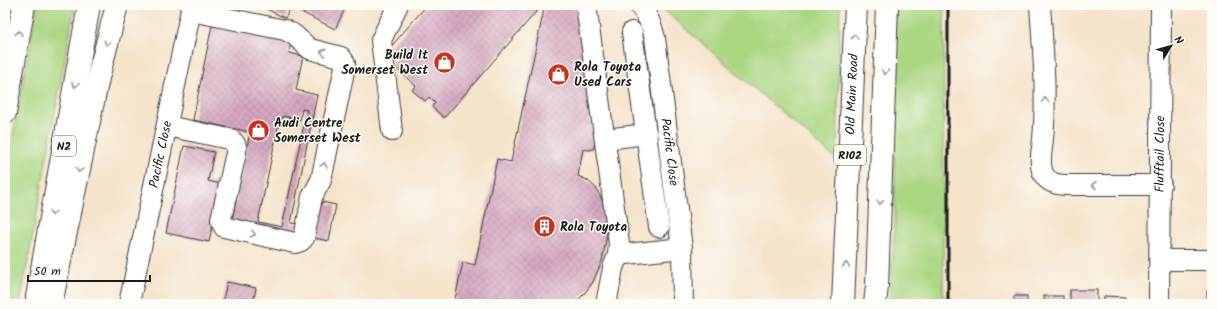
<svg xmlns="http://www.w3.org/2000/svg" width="1217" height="309" font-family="Kalam,sans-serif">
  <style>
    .grass { fill: #aad581; stroke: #63784e }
    .building { fill: url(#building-cross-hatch); fill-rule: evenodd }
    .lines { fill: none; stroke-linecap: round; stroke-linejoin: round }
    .minor-casing { stroke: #3d3a36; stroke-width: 22 }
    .major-casing { stroke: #3d3a36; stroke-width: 24 }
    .highway-casing { stroke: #3d3a36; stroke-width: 24 }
    .minor { stroke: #fff; stroke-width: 20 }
    .major { stroke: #fff; stroke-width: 22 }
    .highway { stroke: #fff; stroke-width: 22 }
    .rail { stroke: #1c1c1c; stroke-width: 3 }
    .oneway { stroke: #999 }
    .labels { text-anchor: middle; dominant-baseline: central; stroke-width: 3; stroke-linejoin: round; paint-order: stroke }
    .shield { fill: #fdfcf7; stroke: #605f5e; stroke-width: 1 }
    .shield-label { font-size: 12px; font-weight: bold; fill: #1c1c1c }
    .poi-label { font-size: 13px; font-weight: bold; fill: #1c1c1c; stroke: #fdfcf7; text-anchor: start }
    .street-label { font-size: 13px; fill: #1c1c1c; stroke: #fdfcf7 }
  </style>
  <defs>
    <pattern id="building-cross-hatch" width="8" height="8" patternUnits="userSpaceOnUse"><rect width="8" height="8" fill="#d5a8c0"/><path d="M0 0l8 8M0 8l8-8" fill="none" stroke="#b690a4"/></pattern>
  </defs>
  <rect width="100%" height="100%" fill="#fdfcf7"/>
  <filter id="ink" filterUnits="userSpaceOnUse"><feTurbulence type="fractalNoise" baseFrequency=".025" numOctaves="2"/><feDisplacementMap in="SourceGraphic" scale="8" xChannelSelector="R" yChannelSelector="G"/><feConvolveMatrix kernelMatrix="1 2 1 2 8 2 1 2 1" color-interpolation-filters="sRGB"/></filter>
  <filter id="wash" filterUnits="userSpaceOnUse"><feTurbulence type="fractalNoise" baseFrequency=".012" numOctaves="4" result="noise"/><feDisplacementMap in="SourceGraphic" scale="16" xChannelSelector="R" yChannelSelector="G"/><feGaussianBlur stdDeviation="0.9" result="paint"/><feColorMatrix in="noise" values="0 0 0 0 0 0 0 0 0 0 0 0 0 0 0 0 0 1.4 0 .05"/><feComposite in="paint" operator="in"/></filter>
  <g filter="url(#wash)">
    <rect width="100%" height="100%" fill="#f5e3ca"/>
    <g class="grass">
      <polygon points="37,5 75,5 20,304 5,304 5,179"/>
      <polygon points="658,5 840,5 837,160"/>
      <polygon points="894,5 944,5 943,304 889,304 895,224"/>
    </g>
    <g id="blocks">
      <g class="building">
        <polygon points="258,5 347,5 335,29 291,7 285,18"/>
        <polygon points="427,5 542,5 444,118 432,107 435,103 429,97 425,101 412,90 416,86 392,65 398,59 388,50"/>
        <polygon points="545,5 576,5 595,143 593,149 589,150 583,149 578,176 587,180 596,188 603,202 605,210 607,219 607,235 602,261 593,282 584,294 574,304 454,304 463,262 475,265 497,159 511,162"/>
        <path d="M213,20L292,37L289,53L303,56L296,90L317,95L291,223L298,224L296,235L232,221L250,132L193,120ZM302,109L307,110L282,227L258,222L278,127H280L283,116L300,120Z"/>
        <polygon points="184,146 214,152 208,181 221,184 209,242 166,233"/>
        <polygon points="317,201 336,205 329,241 309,237"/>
        <polygon points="227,282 256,288 253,304 222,304"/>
        <rect x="1070" y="290" width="27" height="14"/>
        <rect x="1207" y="291" width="5" height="13"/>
        <rect x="1014" y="296" width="13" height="8"/>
        <rect x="1044" y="296" width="19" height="8"/>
        <polygon points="1104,296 1125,297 1125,304 1104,304"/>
      </g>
    </g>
  </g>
  <g filter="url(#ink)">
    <use href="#blocks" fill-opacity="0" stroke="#3d3a36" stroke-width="1"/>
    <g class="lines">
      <defs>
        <g id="minor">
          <polyline points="586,5 619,243 618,255 682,248"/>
          <path id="s1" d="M639,5C648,15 652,25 655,38L682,248L683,304"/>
          <path d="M1040,5C1043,50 1047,95 1043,139C1042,150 1038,165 1044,175C1049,184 1059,185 1068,185H1161"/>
          <polyline points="632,32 659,227"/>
          <path d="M167,126L229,139C235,142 237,146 236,153L221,219L224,227L295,243L301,241L304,238L312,197L321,180L345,67V63L341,57L310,49L293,34L285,30L191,11"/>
          <polyline points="392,131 381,40 397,7"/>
          <polyline points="605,139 647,134"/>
          <polyline points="1160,260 1212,260"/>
          <path id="s2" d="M129,304L192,5"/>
          <polyline points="606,304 613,268 618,255"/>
          <path id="s3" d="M1159,304L1161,5"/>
        </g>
        <g id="major">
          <path id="s4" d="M843,304L856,5"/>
          <polyline points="875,304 877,286 887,5"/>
        </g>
        <g id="highway">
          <polyline points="5,113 24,5"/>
          <polyline points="37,297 89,5"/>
          <polyline points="51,304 98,78 117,5"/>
        </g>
      </defs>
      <use href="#minor" class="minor-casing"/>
      <use href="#major" class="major-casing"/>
      <use href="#highway" class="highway-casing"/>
      <use href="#minor" class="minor"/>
      <use href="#major" class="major"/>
      <use href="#highway" class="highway"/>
      <polyline class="rail" points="948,304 948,5"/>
    </g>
    <defs><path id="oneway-chevron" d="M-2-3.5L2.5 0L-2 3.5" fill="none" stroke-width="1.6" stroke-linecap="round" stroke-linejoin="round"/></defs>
    <g class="oneway">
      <use href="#oneway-chevron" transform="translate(19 33) rotate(-80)"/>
      <use href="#oneway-chevron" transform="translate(855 37) rotate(-88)"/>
      <use href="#oneway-chevron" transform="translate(107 43) rotate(104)"/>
      <use href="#oneway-chevron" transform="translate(323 52) rotate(-168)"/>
      <use href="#oneway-chevron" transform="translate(885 72) rotate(92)"/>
      <use href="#oneway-chevron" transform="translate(75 85) rotate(100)"/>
      <use href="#oneway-chevron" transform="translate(1045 100) rotate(-92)"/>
      <use href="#oneway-chevron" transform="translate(324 165) rotate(-78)"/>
      <use href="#oneway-chevron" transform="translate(79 170) rotate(102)"/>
      <use href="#oneway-chevron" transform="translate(1094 185) rotate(180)"/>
      <use href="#oneway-chevron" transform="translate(880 202) rotate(92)"/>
      <use href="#oneway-chevron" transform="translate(52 213) rotate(100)"/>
      <use href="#oneway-chevron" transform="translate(253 234) rotate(12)"/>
      <use href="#oneway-chevron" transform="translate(846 265) rotate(-88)"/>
    </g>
  </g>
  <defs>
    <symbol id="shop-disc" viewBox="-11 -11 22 22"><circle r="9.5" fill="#c8321e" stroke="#fdfcf7"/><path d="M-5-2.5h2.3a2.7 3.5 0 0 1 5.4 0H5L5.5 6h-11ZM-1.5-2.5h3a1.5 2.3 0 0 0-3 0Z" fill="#fff"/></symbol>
    <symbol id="building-disc" viewBox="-11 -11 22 22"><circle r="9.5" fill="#c8321e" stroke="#fdfcf7"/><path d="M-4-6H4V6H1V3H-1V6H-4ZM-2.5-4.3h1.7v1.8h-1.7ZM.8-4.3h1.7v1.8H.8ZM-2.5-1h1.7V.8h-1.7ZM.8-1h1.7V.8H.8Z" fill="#fff"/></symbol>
  </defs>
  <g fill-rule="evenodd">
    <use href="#shop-disc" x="432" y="50" width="25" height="25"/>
    <use href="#shop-disc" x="546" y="62" width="25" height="25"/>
    <use href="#shop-disc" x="246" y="118" width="25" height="25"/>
    <use href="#building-disc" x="532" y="214" width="25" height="25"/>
  </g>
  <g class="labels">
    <g class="shield">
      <rect x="52" y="136" width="24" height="20" rx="3"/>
      <rect x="834" y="145" width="32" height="20" rx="3"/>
    </g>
    <g class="shield-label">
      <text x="64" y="146">N2</text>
      <text x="850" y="155">R102</text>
    </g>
    <g class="poi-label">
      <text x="428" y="55" text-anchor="end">Build It<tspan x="428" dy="15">Somerset West</tspan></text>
      <text x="574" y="67">Rola Toyota<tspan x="574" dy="15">Used Cars</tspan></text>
      <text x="274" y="123">Audi Centre<tspan x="274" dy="15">Somerset West</tspan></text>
      <text x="560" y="227">Rola Toyota</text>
    </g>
    <g class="street-label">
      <text stroke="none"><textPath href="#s4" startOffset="210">Old Main Road</textPath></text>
      <text stroke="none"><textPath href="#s1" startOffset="152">Pacific Close</textPath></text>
      <text stroke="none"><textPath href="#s2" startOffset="153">Pacific Close</textPath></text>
      <text stroke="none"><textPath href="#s3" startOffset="150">Flufftail Close</textPath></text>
    </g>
  </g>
  <rect width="1217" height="309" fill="none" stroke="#fdfcf7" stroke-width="20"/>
  <g transform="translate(1171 46) rotate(53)" stroke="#fdfcf7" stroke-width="3" paint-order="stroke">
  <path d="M0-3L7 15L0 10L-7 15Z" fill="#1c1c1c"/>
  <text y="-6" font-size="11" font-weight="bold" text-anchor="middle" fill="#1c1c1c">N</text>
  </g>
  <path d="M28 275v6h122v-6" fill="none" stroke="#1c1c1c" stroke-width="2"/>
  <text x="34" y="275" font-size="12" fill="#1c1c1c" stroke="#fdfcf7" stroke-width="3" paint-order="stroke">50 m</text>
</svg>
